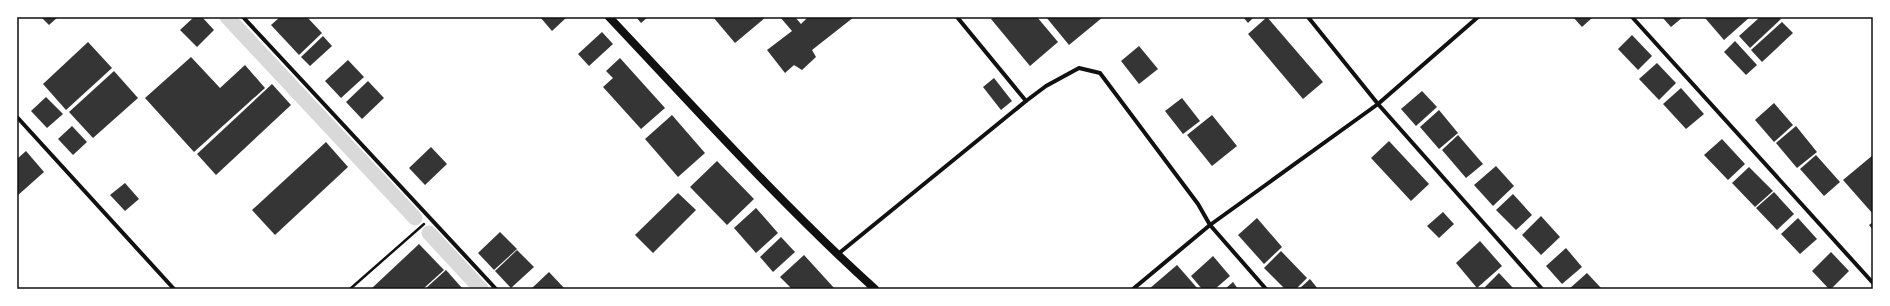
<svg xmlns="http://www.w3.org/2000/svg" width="1890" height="306" font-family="Merriweather,serif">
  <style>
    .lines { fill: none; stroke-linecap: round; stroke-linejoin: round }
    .canal { stroke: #d9d9d9; stroke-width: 15 }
    .building { fill: #353535 }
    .path { stroke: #111; stroke-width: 2.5 }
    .minor { stroke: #111; stroke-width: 4 }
    .secondary { stroke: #111; stroke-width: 8 }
    .neatline { fill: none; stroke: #111; stroke-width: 1.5 }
  </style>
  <rect width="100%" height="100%" fill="#fff"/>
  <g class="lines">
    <g class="canal">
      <polyline points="227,17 415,218"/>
      <polyline points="429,233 481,289"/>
    </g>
  </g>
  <g class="building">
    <polygon points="41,17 58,17 49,25"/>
    <polygon points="194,17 202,17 214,30 197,47 180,30"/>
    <polygon points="280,17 307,17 322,33 299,55 271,25"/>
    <polygon points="540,17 567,17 552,31"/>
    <polygon points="636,17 648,17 641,23"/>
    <polygon points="713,17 766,17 735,43"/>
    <polygon points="780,17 795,17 801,24 808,17 854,17 812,50 816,57 802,70 794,65 785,73 767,50 792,31"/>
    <polygon points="994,17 1037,17 1058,42 1030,66 991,19"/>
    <polygon points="1046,17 1103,17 1069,45"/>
    <polygon points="1243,17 1254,17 1248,23"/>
    <polygon points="1267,17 1323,82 1303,99 1248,34"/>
    <polygon points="1573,17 1593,17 1582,27"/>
    <polygon points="1662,17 1683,17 1671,27"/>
    <polygon points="1707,17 1750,17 1724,40 1705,18"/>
    <polygon points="1760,17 1779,17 1781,19 1750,48 1739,36"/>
    <polygon points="1782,22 1793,33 1762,62 1751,50"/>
    <polygon points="602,32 613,44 589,66 578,54"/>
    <polygon points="1632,35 1652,56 1638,70 1618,49"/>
    <polygon points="323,36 332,46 310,66 301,57"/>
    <polygon points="1735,41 1757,65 1746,75 1724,52"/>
    <polygon points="88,42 112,68 66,110 43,84"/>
    <polygon points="1139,46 1158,69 1139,84 1121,61"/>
    <polygon points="191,57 220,88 245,65 265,88 194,152 145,98"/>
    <polygon points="620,58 665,108 641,129 603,87 613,78 606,71"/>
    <polygon points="348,60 364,77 341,98 325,81"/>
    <polygon points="1657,63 1676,83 1659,100 1639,79"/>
    <polygon points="114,71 138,98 93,138 69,112"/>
    <polygon points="994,78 1012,101 1001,110 983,87"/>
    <polygon points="368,81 384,98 362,119 346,102"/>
    <polygon points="272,84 291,105 216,175 197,154"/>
    <polygon points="1681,88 1704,114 1686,129 1663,104"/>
    <polygon points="1422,91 1437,107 1416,126 1401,109"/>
    <polygon points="46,97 63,114 47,128 31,111"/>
    <polygon points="1182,98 1200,121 1183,134 1165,111"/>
    <polygon points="1774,103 1793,125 1774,142 1755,120"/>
    <polygon points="1439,110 1458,133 1439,149 1420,127"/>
    <polygon points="672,115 705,153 678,177 645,139"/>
    <polygon points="1212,115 1237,146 1212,166 1187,135"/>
    <polygon points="72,126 87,142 73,155 58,139"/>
    <polygon points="1796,126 1817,152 1797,168 1776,143"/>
    <polygon points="1458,135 1483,164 1466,178 1442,150"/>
    <polygon points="1722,139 1745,164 1728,180 1704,155"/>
    <polygon points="1389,141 1429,184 1411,201 1371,158"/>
    <polygon points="326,142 348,167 275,235 252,210"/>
    <polygon points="431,147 447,164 425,185 409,168"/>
    <polygon points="26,151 44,172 17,196 17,159"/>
    <polygon points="1816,155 1840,182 1824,196 1800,169"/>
    <polygon points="1873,155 1873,214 1843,180"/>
    <polygon points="717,161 754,199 727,225 690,187"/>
    <polygon points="1496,166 1514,186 1493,206 1474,185"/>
    <polygon points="1749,167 1773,191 1755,207 1732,183"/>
    <polygon points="125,183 139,199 125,211 110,195"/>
    <polygon points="1774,192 1794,214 1777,230 1756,208"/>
    <polygon points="678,193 696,210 653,253 635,235"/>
    <polygon points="1513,194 1532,215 1516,230 1496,210"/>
    <polygon points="756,208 778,233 756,253 734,228"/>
    <polygon points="1443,212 1454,224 1439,238 1427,226"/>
    <polygon points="1541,216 1560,237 1541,255 1522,235"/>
    <polygon points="1257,218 1282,247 1264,264 1238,235"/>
    <polygon points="1798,218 1817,239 1800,254 1781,234"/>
    <polygon points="1873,222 1873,230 1869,225"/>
    <polygon points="500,232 517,249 494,270 478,253"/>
    <polygon points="781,237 795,252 773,272 760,257"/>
    <polygon points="1480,241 1502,266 1477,288 1456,263"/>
    <polygon points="419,244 444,270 423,289 371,289"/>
    <polygon points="1566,248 1582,267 1562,284 1546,266"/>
    <polygon points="517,250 534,267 511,288 495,271"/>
    <polygon points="1281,251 1307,278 1296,289 1285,289 1264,268"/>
    <polygon points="1831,252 1849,271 1831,289 1829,289 1812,271"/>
    <polygon points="804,255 835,289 792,289 780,277"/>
    <polygon points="1213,256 1230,276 1215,289 1202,289 1191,276"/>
    <polygon points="1177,265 1198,289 1149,289"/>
    <polygon points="446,270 462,288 460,289 425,289"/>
    <polygon points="549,272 565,289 531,289"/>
    <polygon points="1499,273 1514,289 1487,289 1485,287"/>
    <polygon points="1587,273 1602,289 1569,289"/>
    <polygon points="1310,279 1318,289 1299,289"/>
    <polygon points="1233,282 1238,289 1225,289"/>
  </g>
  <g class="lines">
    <polyline class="path" points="350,289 424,224"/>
    <g class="minor">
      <polyline points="243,17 496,289"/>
      <polyline points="957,17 1026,101 1046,86 1079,68 1100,73 1198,204 1210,225 1266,289"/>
      <polyline points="1308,17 1378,104 1542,289"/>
      <polyline points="1632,17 1873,283"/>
      <polyline points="17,117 174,289"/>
      <polyline points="838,254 1026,101"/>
      <polyline points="1133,289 1210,225 1378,104 1478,17"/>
    </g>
    <path class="secondary" d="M609,17C696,109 781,204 875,289"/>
  </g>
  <rect width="1890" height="306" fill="none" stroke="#ffffff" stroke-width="36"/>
  <rect x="18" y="18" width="1854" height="270" class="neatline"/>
</svg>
